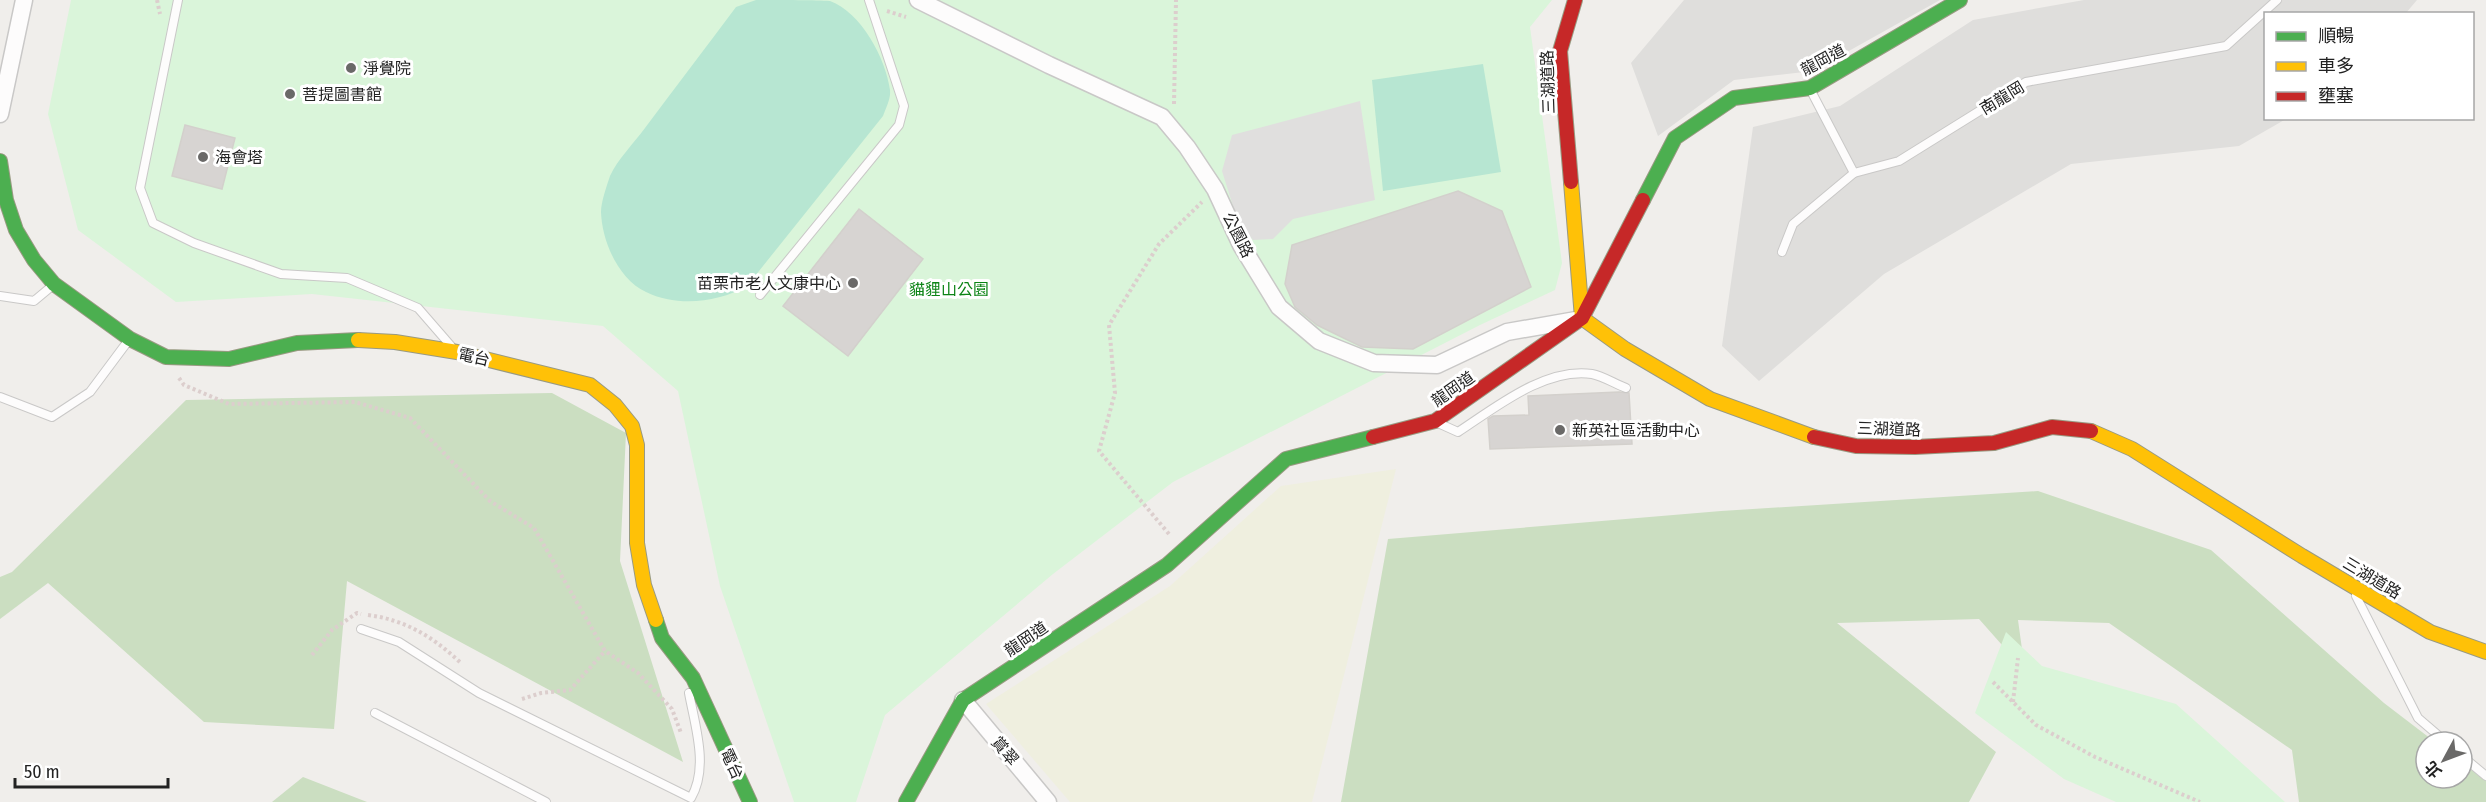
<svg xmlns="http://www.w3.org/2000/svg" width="2486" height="802" font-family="'Fira Sans Condensed','Noto Sans TC',sans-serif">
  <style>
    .residential { fill: #dfdedc }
    .farmland { fill: #efefdf }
    .forest { fill: #cbdec1 }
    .park { fill: #daf5da }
    .pitch { fill: #b7e6d2 }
    .parking { fill: #e0dfde }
    .building { fill: #d7d4d2; stroke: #d3d0cc; stroke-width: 1.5 }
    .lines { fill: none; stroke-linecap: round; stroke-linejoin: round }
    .lane-casing { stroke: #c9c8c7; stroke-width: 10 }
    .street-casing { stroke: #c9c8c7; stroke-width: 19 }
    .fast-casing { stroke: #999a82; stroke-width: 16 }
    .slow-casing { stroke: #999a82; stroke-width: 16 }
    .jam-casing { stroke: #999a82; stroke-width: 16 }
    .path { stroke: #dccecd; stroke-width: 4; stroke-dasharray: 3 3; stroke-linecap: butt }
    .lane { stroke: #fdfcfc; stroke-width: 8 }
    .street { stroke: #fdfcfc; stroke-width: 16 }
    .fast { stroke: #4caf50; stroke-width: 14 }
    .slow { stroke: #ffc107; stroke-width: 14 }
    .jam { stroke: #c62828; stroke-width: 14 }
    .poi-dot { fill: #6a6968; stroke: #fff; stroke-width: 2 }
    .labels { text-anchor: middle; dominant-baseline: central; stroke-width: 6; stroke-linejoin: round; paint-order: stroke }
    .street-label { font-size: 16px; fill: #222; stroke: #fff }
    .poi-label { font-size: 16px; fill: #222; stroke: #fff; text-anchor: start }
    .park-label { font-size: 16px; fill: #0c8416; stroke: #fff }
  </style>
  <rect width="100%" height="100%" fill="#f0eeeb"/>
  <g class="residential">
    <polygon points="1684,0 1940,0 1813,71 1734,80 1658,136 1631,63"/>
    <polygon points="2084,0 2417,0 2406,13 2266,14 2266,118 2286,119 2239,146 2071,164 1884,274 1759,381 1722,346 1753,127 1840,106 1973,20"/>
  </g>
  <polygon class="farmland" points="1396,469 1312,802 1070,802 986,704 1170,586 1281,486"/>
  <g class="forest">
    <polygon points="552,393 626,433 620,561 683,762 347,581 334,729 204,722 48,583 0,619 0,577 12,572 186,400"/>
    <polygon points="2038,491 2211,550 2384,703 2435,742 2426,742 2426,778 2462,778 2462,762 2486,780 2486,802 2299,802 2292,750 2109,623 2018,620 2025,671 1979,619 1837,623 1996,752 1969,802 1341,802 1388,539 1721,511"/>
    <polygon points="303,777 367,802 272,802"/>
  </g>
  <g class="park">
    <polygon points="71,0 1552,0 1530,27 1562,263 1555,290 1480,325 1173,482 1053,574 885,715 856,802 794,802 720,586 678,391 603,326 312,294 176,302 78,230 48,114"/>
    <polygon points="2006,632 2042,666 2176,704 2285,802 2116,802 2064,779 1975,713"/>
  </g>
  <g class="pitch">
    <path d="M756,0C774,0 815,0 830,1C861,12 886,59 890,90C891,98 886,108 883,116L747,286C717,303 677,307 646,292C618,279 602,241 601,212C601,202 607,185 610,176C617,160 634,143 645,128C675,88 706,47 736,7Z"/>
    <polygon points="1483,64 1501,172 1383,191 1372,80"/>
  </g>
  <polygon class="parking" points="1360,101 1375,200 1293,219 1273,239 1253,240 1238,222 1222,171 1232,135"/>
  <g class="building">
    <polygon points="185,125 235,138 222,189 172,176"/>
    <polygon points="1458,191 1502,211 1531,287 1413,349 1362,347 1317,325 1295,307 1285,284 1292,245"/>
    <polygon points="859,209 923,259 848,356 783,306"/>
    <polygon points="1619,392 1629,393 1632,444 1490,449 1488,419 1493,416 1529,415 1528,396"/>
  </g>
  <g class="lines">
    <defs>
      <g id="lane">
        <polyline points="178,0 140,188 153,223 194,243 281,274 347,278 418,308 451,346"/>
        <polyline points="1810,89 1854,173 1899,161 2026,82 2226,46 2277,0"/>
        <polyline points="1782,252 1793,224 1854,173"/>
        <polyline points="760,295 899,125 904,106 869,0"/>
        <polyline points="0,296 34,301 52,286"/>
        <polyline points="0,397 52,417 90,392 128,341"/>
        <path d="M1438,423L1458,432C1495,408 1545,367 1592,374C1603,376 1615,384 1626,388"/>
        <polyline points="2356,596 2418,718 2446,742"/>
        <path d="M361,629L399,642L479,693L691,798C709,767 695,726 689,693"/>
        <polyline points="375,713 546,802"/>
        <polyline points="2462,756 2486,776"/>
      </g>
      <g id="street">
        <polyline points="918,0 1049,65 1162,117 1187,147 1215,189 1241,245 1279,307 1319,341 1374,363 1437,365 1507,332 1576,320"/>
        <polyline points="0,114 24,0"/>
        <polyline points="963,700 1048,802"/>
      </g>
      <g id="fast">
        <polyline points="0,161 6,200 16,230 34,260 54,284 130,339 166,357 229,359 297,343 358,340"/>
        <polyline points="1643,200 1675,138 1734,98 1810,88 1960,0"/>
        <polyline points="656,620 662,638 693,678 750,802"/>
        <polyline points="906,802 963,700 1167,565 1286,459 1373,437"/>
      </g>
      <g id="slow">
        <polyline points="1571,182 1582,318 1625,349 1710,399 1814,437"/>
        <polyline points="358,340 395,342 457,352 590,385 615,405 632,426 637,445 637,543 644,585 656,620"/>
        <polyline points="2091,431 2132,449 2302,556 2430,632 2486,652"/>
      </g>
      <g id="jam">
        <polyline points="1571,182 1560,51 1575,0"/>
        <polyline points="1373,437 1435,421 1582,318 1643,200"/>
        <polyline points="1814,437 1856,446 1915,447 1994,443 2052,427 2091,431"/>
      </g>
    </defs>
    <use href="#lane" class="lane-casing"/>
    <use href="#street" class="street-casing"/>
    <use href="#fast" class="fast-casing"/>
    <use href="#slow" class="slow-casing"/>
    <use href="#jam" class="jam-casing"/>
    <g class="path">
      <polyline points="157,0 160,14"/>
      <polyline points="887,11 906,17"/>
      <polyline points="1174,104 1176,0"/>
      <polyline points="179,378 184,385 229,404 355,402 410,418 490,501 534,528 605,651 638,673 672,709 681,733"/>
      <polyline points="1169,534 1099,451 1115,393 1109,325 1159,244 1202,202"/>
      <path d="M368,615C406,620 433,637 461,663"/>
      <polyline points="312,655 332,630 357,613 361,614"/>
      <polyline points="1993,682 2036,725 2095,757 2200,802"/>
      <polyline points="522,699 541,693 570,690 605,651"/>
      <polyline points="2013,702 2018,658"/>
    </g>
    <use href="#lane" class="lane"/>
    <use href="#street" class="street"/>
    <use href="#fast" class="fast"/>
    <use href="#slow" class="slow"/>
    <use href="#jam" class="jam"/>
  </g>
  <g class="poi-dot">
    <circle cx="351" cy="68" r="6"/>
    <circle cx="290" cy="94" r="6"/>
    <circle cx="203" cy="157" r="6"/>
    <circle cx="853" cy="283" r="6"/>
    <circle cx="1560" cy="430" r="6"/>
  </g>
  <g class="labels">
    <g class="street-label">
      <text transform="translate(1823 60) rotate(-28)">龍岡道</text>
      <text transform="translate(1548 82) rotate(-92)">三湖道路</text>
      <text transform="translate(2002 98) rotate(-31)">南龍岡</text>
      <text transform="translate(1238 235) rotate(63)">公園路</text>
      <text transform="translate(474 357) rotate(13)">電台</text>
      <text transform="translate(1453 389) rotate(-35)">龍岡道</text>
      <text transform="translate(1889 429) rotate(2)">三湖道路</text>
      <text transform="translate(2372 578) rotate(31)">三湖道路</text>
      <text transform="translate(1026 639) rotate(-34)">龍岡道</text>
      <text transform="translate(1005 751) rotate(50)">賞翠</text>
      <text transform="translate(732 764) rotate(65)">電台</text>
    </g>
    <g class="poi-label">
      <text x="363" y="68">淨覺院</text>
      <text x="302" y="94">菩提圖書館</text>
      <text x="215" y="157">海會塔</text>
      <text x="841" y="283" text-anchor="end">苗栗市老人文康中心</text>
      <text x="1572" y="430">新英社區活動中心</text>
    </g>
    <g class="park-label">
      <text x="949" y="289">貓貍山公園</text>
    </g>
  </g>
  <rect x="2264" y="12" width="210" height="108" fill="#ffffff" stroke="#a7a7a7" stroke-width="1.5"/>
  <rect x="2276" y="32" width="30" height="9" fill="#4caf50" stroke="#a7a7a7" stroke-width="1.5"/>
  <text x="2318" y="42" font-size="18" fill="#222222">順暢</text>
  <rect x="2276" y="62" width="30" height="9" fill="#ffc107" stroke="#a7a7a7" stroke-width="1.5"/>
  <text x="2318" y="72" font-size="18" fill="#222222">車多</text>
  <rect x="2276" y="92" width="30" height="9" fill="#c62828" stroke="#a7a7a7" stroke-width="1.5"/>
  <text x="2318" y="102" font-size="18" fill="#222222">壅塞</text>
  <g transform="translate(2444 760) rotate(229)"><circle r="28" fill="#ffffff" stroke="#a7a7a7" stroke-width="1.5"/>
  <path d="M0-4.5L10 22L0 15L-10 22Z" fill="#6a6968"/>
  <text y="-9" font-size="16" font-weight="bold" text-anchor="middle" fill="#222222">北</text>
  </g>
  <path d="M15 778v9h153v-9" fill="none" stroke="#222222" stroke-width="3"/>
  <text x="24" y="778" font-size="18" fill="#222222" stroke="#ffffff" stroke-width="4.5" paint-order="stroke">50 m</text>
</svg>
